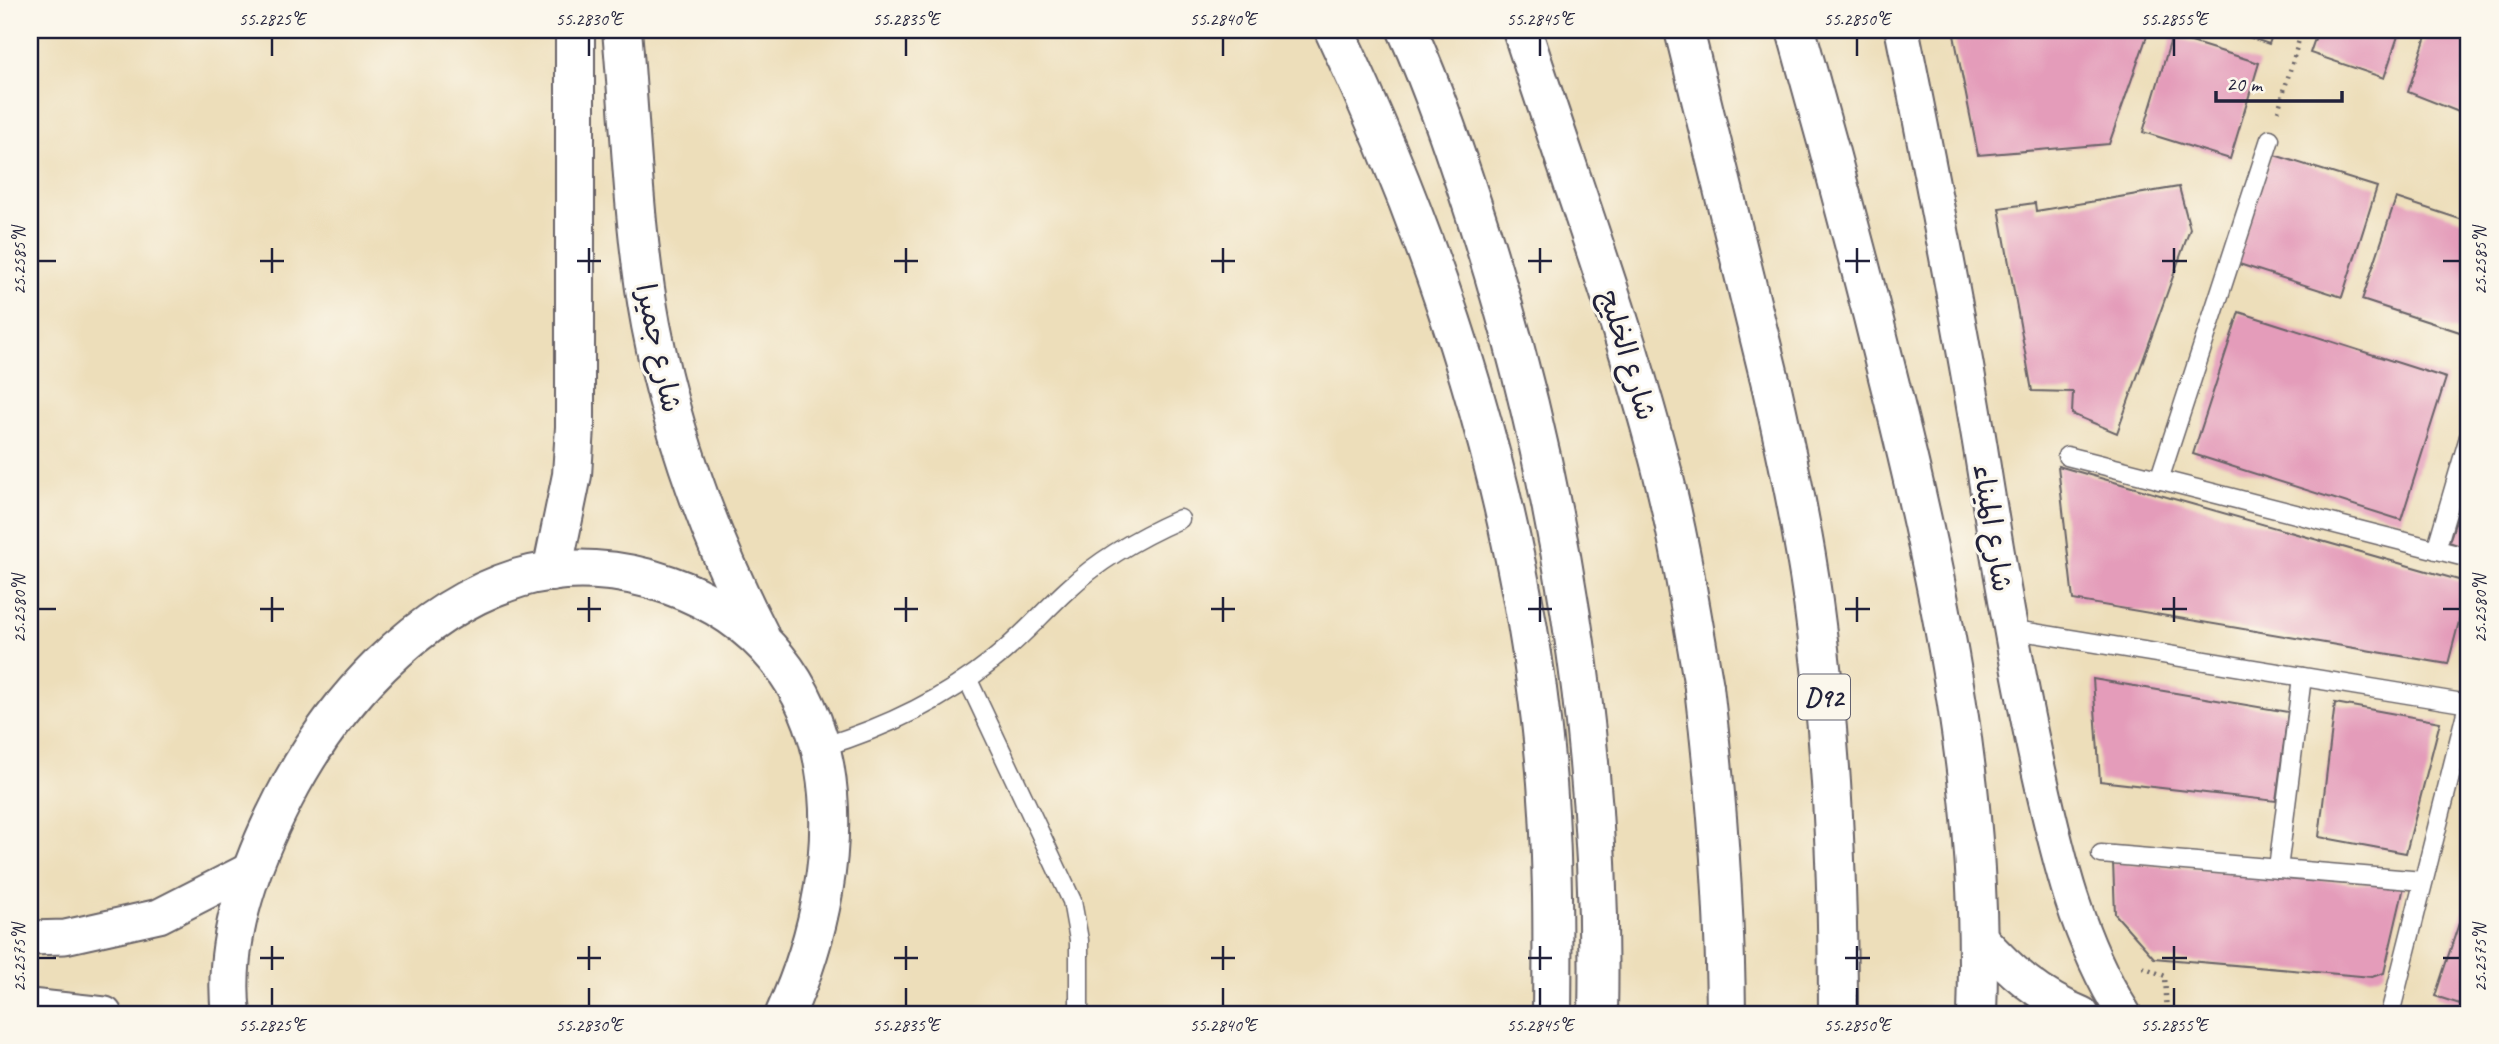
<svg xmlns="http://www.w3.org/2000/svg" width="2499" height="1044" font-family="Caveat,'Playpen Sans Arabic',sans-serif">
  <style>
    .building { fill: #e49cba }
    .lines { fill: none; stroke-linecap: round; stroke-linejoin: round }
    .service-casing { stroke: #696467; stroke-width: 21 }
    .minor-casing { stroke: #696467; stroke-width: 37 }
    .tertiary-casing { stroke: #696467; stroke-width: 42 }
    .primary-casing { stroke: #696467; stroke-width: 42 }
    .trunk-casing { stroke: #696467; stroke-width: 42 }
    .path { stroke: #696467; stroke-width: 4.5; stroke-dasharray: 2 5; stroke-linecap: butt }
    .service { stroke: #fff; stroke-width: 18 }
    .minor { stroke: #fff; stroke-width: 33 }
    .tertiary { stroke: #fff; stroke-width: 38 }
    .primary { stroke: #fff; stroke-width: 38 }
    .trunk { stroke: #fff; stroke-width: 38 }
    .ticks { fill: none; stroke: #22223b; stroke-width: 2.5 }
    .labels { text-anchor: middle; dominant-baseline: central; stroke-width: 6; stroke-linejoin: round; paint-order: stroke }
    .shield { fill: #fbf7ec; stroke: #636270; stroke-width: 2 }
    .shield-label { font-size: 26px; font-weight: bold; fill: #22223b }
    .street-label { font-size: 28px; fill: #22223b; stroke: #fbf7ec }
    .neatline { fill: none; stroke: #22223b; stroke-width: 2.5 }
    .ticks-label { font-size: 18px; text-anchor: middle; fill: #22223b }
  </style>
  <rect width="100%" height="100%" fill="#fbf7ec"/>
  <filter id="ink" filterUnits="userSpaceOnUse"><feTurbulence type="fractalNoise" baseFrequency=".0143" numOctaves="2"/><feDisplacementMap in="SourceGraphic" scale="14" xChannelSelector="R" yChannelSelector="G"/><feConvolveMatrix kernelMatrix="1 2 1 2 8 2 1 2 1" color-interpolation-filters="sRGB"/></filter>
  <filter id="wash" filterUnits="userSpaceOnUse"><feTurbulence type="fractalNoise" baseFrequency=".00686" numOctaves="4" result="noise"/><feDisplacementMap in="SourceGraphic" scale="28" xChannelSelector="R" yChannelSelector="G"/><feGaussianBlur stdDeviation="1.57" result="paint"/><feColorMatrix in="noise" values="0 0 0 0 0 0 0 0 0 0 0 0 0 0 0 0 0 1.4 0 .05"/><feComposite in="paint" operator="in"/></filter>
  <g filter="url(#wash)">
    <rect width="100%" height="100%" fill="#eddeba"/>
    <g id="blocks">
      <g class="building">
        <polygon points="1953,30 2149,30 2109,144 1978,155"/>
        <polygon points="2228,30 2274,30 2269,44"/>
        <polygon points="2318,30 2400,30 2384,78 2310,53"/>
        <polygon points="2428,30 2469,30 2469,116 2408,92"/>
        <polygon points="2172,36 2259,63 2230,159 2143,132"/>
        <polygon points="2271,154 2377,187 2342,297 2236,263"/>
        <polygon points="2179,187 2190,229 2117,433 2072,414 2073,392 2032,391 1999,208 2035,203 2036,211"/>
        <polygon points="2396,198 2469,222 2469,335 2362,300"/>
        <polygon points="2239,312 2446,378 2401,520 2193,454"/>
        <polygon points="2058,466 2469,583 2448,664 2073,600"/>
        <polygon points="2469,481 2469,549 2449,542"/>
        <polygon points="2093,679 2288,712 2276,801 2100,781"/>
        <polygon points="2335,703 2440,722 2406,853 2319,837"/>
        <polygon points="2113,862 2404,887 2384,973 2372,977 2154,958 2115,914"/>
        <polygon points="2469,893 2469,1007 2435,996"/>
      </g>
    </g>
  </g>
  <g filter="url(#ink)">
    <use href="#blocks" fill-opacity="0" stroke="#696467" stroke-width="2"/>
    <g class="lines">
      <defs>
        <g id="service">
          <polyline points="2067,456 2469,558"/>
          <polyline points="2159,480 2270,139"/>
          <polyline points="2436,550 2469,437"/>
          <polyline points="2009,629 2469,704"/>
          <polyline points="968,680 1072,901 1079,940 1079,1014"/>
          <path d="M822,747C884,728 942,701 993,660C1020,639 1042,613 1067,590C1100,559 1139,537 1180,519"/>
          <polyline points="2101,854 2423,881"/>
          <polyline points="2278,869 2302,677"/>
          <polyline points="2390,1014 2469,701"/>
        </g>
        <g id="minor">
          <path d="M1902,30C1930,168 1957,306 1980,445C1997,554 2015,663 2039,772C2058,857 2077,940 2124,1014"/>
          <path d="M1980,937C2010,971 2040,997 2082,1014"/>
          <polyline points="30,938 65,937 159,916 255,867"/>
          <polyline points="30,1006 105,1014"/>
        </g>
        <g id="tertiary">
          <path d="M622,30C631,128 633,228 651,325C672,433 709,536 759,634"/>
          <polyline points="552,572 572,475 575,427 575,30"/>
          <path d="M231,1014C222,941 251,862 284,798C332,704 416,610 519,578C567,564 622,568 669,585C859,652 855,860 785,1014"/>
        </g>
        <g id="primary">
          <path d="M1334,30C1441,256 1519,499 1544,749C1553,837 1553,926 1552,1014"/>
          <path d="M1407,30C1435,92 1457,158 1478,223C1559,476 1604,748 1598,1014"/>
          <path d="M1796,30C1830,150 1862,271 1892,393C1943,597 1985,804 1977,1014"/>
          <path d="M1771,384C1787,456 1803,529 1813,602C1832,738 1838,877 1838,1014"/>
          <path d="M1704,687C1717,797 1725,904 1726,1014"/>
        </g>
        <g id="trunk">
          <path d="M1522,30C1568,173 1621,313 1659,459C1679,534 1691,611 1704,687"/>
          <polyline points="1684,30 1771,384"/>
        </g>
      </defs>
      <use href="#service" class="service-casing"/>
      <use href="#minor" class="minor-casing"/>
      <use href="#tertiary" class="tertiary-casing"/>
      <use href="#primary" class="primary-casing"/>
      <use href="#trunk" class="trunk-casing"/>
      <g class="path">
        <polyline points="2278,111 2302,30"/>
        <polyline points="2143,967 2165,976 2167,1014"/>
      </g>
      <use href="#service" class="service"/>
      <use href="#minor" class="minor"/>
      <use href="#tertiary" class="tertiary"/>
      <use href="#primary" class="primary"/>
      <use href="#trunk" class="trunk"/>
    </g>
  </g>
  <path class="ticks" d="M272,38V56M589,38V56M906,38V56M1223,38V56M1540,38V56M1857,38V56M2174,38V56M272,248V273M589,248V273M906,248V273M1223,248V273M1540,248V273M1857,248V273M2174,248V273M38,261H56M260,261H284M577,261H601M894,261H918M1211,261H1235M1528,261H1552M1845,261H1870M2162,261H2187M2443,261H2460M272,597V622M589,597V622M906,597V622M1223,597V622M1540,597V622M1857,597V622M2174,597V622M38,609H56M260,609H284M577,609H601M894,609H918M1211,609H1235M1528,609H1552M1845,609H1870M2162,609H2187M2443,609H2460M272,946V970M589,946V970M906,946V970M1223,946V970M1540,946V970M1857,946V970M2174,946V970M38,958H56M260,958H284M577,958H601M894,958H918M1211,958H1235M1528,958H1552M1845,958H1870M2162,958H2187M2443,958H2460M272,988V1006M589,988V1006M906,988V1006M1223,988V1006M1540,988V1006M1857,988V1006M2174,988V1006"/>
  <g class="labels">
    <rect class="shield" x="1798" y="674.5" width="52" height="45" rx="5"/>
    <g class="shield-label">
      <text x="1824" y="697">D92</text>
    </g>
    <g class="street-label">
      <text transform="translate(659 348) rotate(78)">شارع جميرا</text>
      <text transform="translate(1628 355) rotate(73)">شارع الخليج</text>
      <text transform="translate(1993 528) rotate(81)">شارع الميناء</text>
    </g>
  </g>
  <rect width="2499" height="1044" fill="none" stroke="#fbf7ec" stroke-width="77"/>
  <path d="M2216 91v10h126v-10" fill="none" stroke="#22223b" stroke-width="3.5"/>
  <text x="2226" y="91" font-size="21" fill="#22223b" stroke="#fbf7ec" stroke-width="5" paint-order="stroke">20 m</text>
  <rect x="38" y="38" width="2422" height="968" class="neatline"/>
  <g class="ticks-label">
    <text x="272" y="25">55.2825°E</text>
    <text x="589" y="25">55.2830°E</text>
    <text x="906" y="25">55.2835°E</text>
    <text x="1223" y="25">55.2840°E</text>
    <text x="1540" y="25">55.2845°E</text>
    <text x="1857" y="25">55.2850°E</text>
    <text x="2174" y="25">55.2855°E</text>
    <text transform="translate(19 261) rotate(-90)" y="6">25.2585°N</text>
    <text transform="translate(2480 261) rotate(-90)" y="6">25.2585°N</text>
    <text transform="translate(19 609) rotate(-90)" y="6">25.2580°N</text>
    <text transform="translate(2480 609) rotate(-90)" y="6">25.2580°N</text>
    <text transform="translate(19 958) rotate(-90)" y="6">25.2575°N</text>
    <text transform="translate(2480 958) rotate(-90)" y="6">25.2575°N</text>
    <text x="272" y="1031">55.2825°E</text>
    <text x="589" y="1031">55.2830°E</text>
    <text x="906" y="1031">55.2835°E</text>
    <text x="1223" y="1031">55.2840°E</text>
    <text x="1540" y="1031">55.2845°E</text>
    <text x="1857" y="1031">55.2850°E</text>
    <text x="2174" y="1031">55.2855°E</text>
  </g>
</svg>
